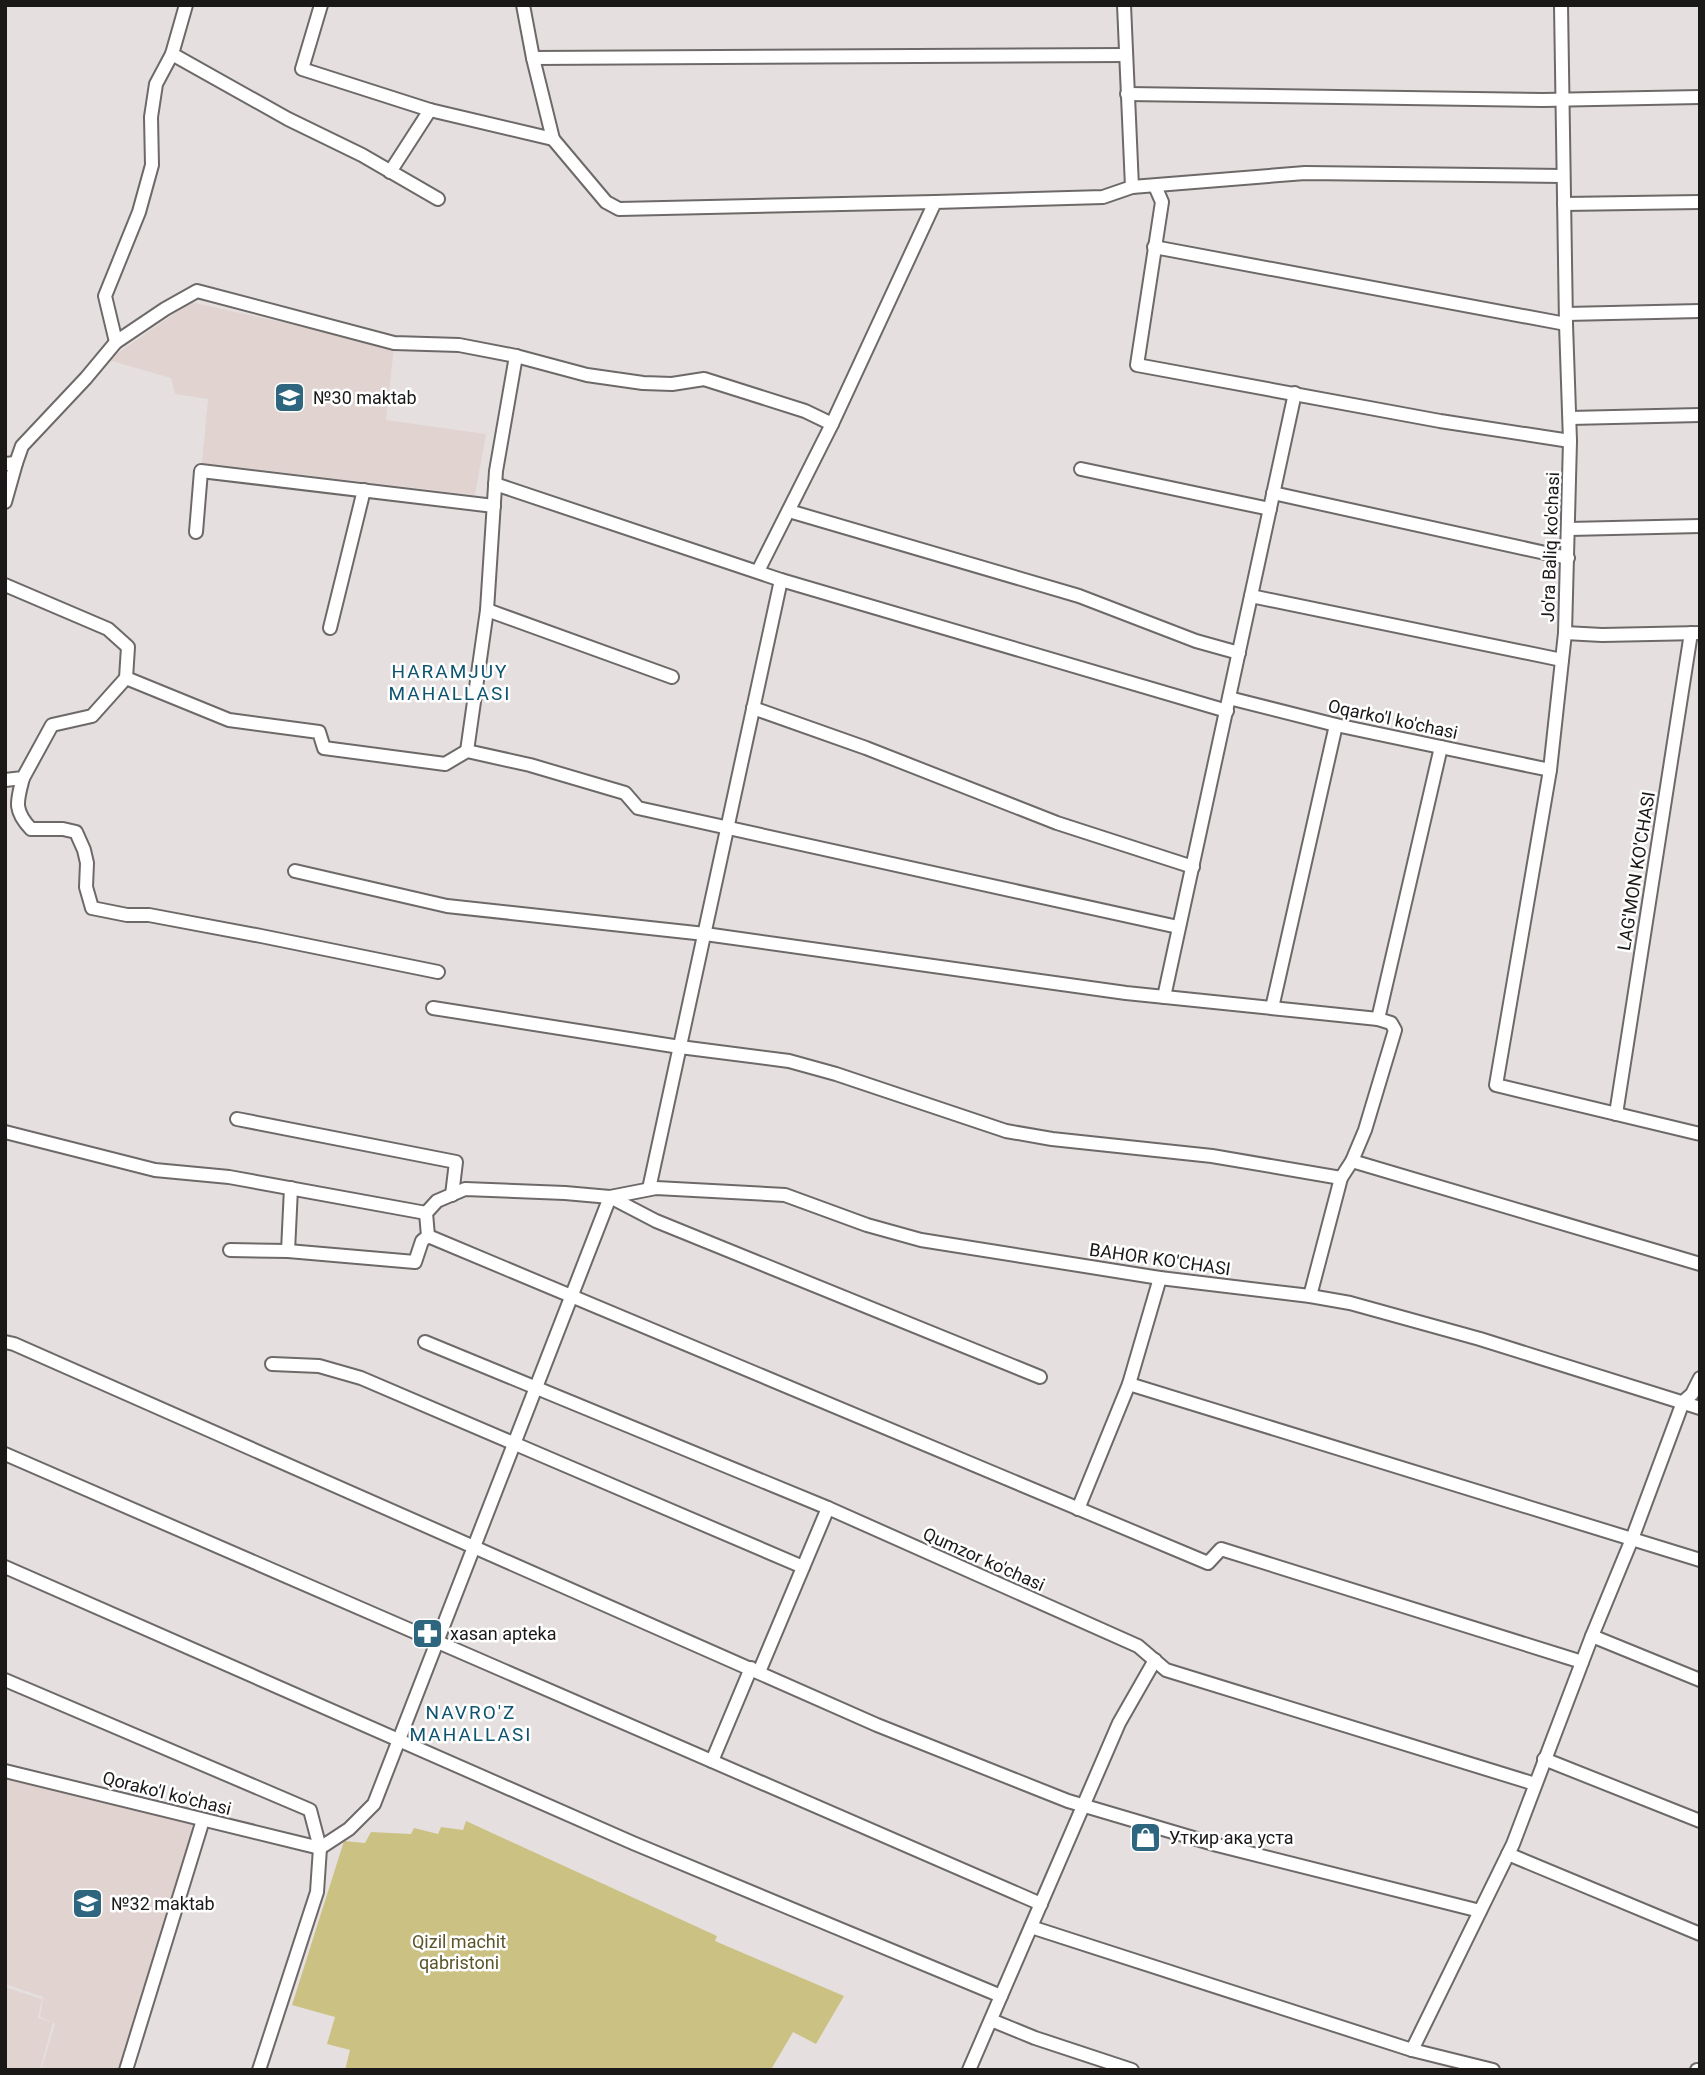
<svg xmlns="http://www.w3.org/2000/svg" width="1705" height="2075" font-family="Roboto,sans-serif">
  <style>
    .built { fill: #e1d4d0 }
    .green { fill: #cbc183 }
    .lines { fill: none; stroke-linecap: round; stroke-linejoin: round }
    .minor-casing { stroke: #6d6968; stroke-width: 16 }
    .minor { stroke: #fff; stroke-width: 12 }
    .labels { text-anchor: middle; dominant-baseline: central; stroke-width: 5; stroke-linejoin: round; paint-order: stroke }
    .poi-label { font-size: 18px; fill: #1a1918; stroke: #fff; text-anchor: start }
    .street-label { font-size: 18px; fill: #1a1918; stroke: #fff }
    .park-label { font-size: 18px; fill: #5c5529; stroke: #fff }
    .neighbourhood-label { font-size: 19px; letter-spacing: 2px; fill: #0e5471; stroke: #fff }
  </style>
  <rect width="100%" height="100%" fill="#e5e0df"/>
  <g class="built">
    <polygon points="191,302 394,347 386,420 486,434 475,495 202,463 208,399 175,394 171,378 108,360"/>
    <polygon points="5,1776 195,1823 121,2070 41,2070 55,2024 53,2022 40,2070 5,2070 5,1987 42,1999 38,2018 52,2022 40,2017 43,1997 5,1984"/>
  </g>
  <polygon class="green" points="466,1821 717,1936 715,1941 844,1996 816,2044 793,2032 772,2068 775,2070 345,2070 350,2050 327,2044 335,2017 292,2005 344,1841 365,1843 371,1832 411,1834 414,1828 438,1834 441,1827 463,1830"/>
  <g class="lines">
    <defs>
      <g id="minor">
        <polyline points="321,5 302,69 430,110 553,139"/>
        <polyline points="523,5 533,58 553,139 606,202 619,209 935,202"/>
        <polyline points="1124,5 1132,187"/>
        <polyline points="1561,5 1566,324 1570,441 1565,633 1550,770 1496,1085 1700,1134"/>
        <polyline points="172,54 288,119 362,155 438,199"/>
        <polyline points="533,58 1126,55"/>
        <polyline points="1127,94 1543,100 1700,97"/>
        <polyline points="390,172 430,110"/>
        <polyline points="1155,186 1162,202 1137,365 1440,421 1570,441"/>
        <polyline points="1564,204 1700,202"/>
        <polyline points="1154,247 1566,324"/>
        <polyline points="1566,314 1700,311"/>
        <polyline points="116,342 105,296 139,212 152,165 151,117 156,84 172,54 186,5"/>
        <polyline points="1570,418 1700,415"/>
        <polyline points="16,463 22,446 86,378 116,342 165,309 197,291 394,343 459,345 516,356 587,375 643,383 672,384 704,379 805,411 832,424"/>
        <polyline points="5,464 16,463 5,502"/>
        <polyline points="1081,469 1270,509"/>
        <polyline points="495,484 781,580 1227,711"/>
        <polyline points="1273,493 1568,558"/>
        <polyline points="789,511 1079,596 1196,641 1239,653"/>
        <polyline points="1569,529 1700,526"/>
        <polyline points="196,532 201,471 494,506"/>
        <polyline points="758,571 832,424 935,202 1103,197 1132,187 1305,173 1563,176"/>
        <polyline points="5,585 108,629 128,647 126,678 92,716 52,725 23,778 5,780"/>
        <polyline points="1251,596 1562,660"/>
        <polyline points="487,610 672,677"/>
        <polyline points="330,628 364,490"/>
        <polyline points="1565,633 1602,635 1700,633"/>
        <polyline points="126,678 229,720 319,732 324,748 445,764 467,751 530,765 625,793 638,808 1178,927"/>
        <polyline points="1229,698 1336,725 1550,770"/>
        <polyline points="753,708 866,748 1057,823 1193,867"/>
        <polyline points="467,751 487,610 496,471 516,356"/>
        <path d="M23,778C17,801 13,810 31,829H63L76,832L84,850L87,863L86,887L92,908L127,915H149L261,936L438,972"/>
        <polyline points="295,871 447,906 705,934 1126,993 1378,1019 1391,1023 1395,1030 1365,1130 1352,1161 1341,1178 1310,1296"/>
        <polyline points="1164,997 1295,393"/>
        <polyline points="433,1008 680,1047 789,1061 836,1074 1006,1131 1052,1139 1212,1156 1341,1178"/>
        <polyline points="1272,1008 1336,725"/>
        <polyline points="1378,1019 1441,747"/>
        <polyline points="1616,1114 1691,633"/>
        <polyline points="237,1119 456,1162 452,1195"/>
        <polyline points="5,1132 155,1170 229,1177 426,1213"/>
        <polyline points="1352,1161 1700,1264"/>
        <polyline points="649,1189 781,580"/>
        <polyline points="610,1197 656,1188 785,1195 867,1225 921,1240 1160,1278 1310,1296 1350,1303 1480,1339 1700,1408"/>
        <polyline points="428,1236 1208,1563 1221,1549 1582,1662"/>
        <polyline points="230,1250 288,1251 415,1262 422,1241 428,1236 426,1213 437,1201 465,1189 565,1193 610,1197 656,1221 1040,1377"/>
        <polyline points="288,1251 291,1188"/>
        <polyline points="5,1342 14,1344 877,1725 1068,1801 1217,1845 1480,1911"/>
        <polyline points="425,1342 828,1508 1138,1646 1166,1670 1535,1784"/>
        <polyline points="272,1364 319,1366 361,1378 803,1567"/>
        <polyline points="1129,1384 1700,1560"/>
        <polyline points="5,1454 1041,1904"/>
        <polyline points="1078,1509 1129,1384 1160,1278"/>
        <polyline points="5,1567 633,1843 1001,1996"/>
        <polyline points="1592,1636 1700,1680"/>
        <polyline points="759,1672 828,1508"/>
        <polyline points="5,1680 310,1810 320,1848 317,1892 259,2070"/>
        <polyline points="1544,1759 1700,1821"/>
        <polyline points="712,1761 751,1668"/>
        <polyline points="5,1771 320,1848"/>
        <polyline points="320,1848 349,1829 374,1804 610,1197"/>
        <polyline points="1508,1854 1700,1934"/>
        <polyline points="1031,1927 1412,2050 1493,2070"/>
        <polyline points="991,2020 1035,2038 1132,2070"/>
        <polyline points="1412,2050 1513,1844 1592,1636 1632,1539 1683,1402 1692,1394 1700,1378"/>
        <polyline points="126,2070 203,1820"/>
        <polyline points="969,2070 1119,1723 1155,1660"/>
        <polyline points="1697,2070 1700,2070"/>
      </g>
    </defs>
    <use href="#minor" class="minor-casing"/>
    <use href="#minor" class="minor"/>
  </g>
  <defs>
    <symbol id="school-square" viewBox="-11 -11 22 22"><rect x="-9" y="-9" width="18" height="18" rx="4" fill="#2e657f" stroke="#fff"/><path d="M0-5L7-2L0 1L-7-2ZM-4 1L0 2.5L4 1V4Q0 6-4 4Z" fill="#fff"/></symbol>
    <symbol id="pharmacy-square" viewBox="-11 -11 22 22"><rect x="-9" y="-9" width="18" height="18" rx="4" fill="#2e657f" stroke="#fff"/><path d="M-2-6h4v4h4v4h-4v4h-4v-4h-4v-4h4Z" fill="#fff"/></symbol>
    <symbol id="shop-square" viewBox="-11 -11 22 22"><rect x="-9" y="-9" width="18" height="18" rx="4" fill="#2e657f" stroke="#fff"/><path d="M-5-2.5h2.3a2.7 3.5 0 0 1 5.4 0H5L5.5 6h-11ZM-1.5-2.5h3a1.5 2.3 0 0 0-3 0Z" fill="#fff"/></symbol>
  </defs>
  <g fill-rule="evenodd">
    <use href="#school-square" x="272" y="380" width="35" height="35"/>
    <use href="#pharmacy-square" x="410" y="1616" width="35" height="35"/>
    <use href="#shop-square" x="1128" y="1820" width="35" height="35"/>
    <use href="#school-square" x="70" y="1886" width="35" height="35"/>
  </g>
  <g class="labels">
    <g class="poi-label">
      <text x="313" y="397">№30 maktab</text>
      <text x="450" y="1633">xasan apteka</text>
      <text x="1169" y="1837">Уткир ака уста</text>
      <text x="111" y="1903">№32 maktab</text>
    </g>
    <g class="street-label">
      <text transform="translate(1550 547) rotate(-88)">Jo'ra Baliq ko'chasi</text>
      <text transform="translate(1393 719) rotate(12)">Oqarko'l ko'chasi</text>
      <text transform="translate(1636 871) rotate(-81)">LAG'MON KO'CHASI</text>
      <text transform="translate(1160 1259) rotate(8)">BAHOR KO'CHASI</text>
      <text transform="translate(984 1559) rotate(24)">Qumzor ko'chasi</text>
      <text transform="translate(167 1793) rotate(14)">Qorako'l ko'chasi</text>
    </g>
    <g class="park-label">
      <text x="459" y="1941">Qizil machit<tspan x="459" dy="21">qabristoni</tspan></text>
    </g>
    <g class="neighbourhood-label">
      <text x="450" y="671">HARAMJUY<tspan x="450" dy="22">MAHALLASI</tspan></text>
      <text x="471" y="1712">NAVRO'Z<tspan x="471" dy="22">MAHALLASI</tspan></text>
    </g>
  </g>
  <rect width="1705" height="2075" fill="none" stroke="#1a1918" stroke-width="14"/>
</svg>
